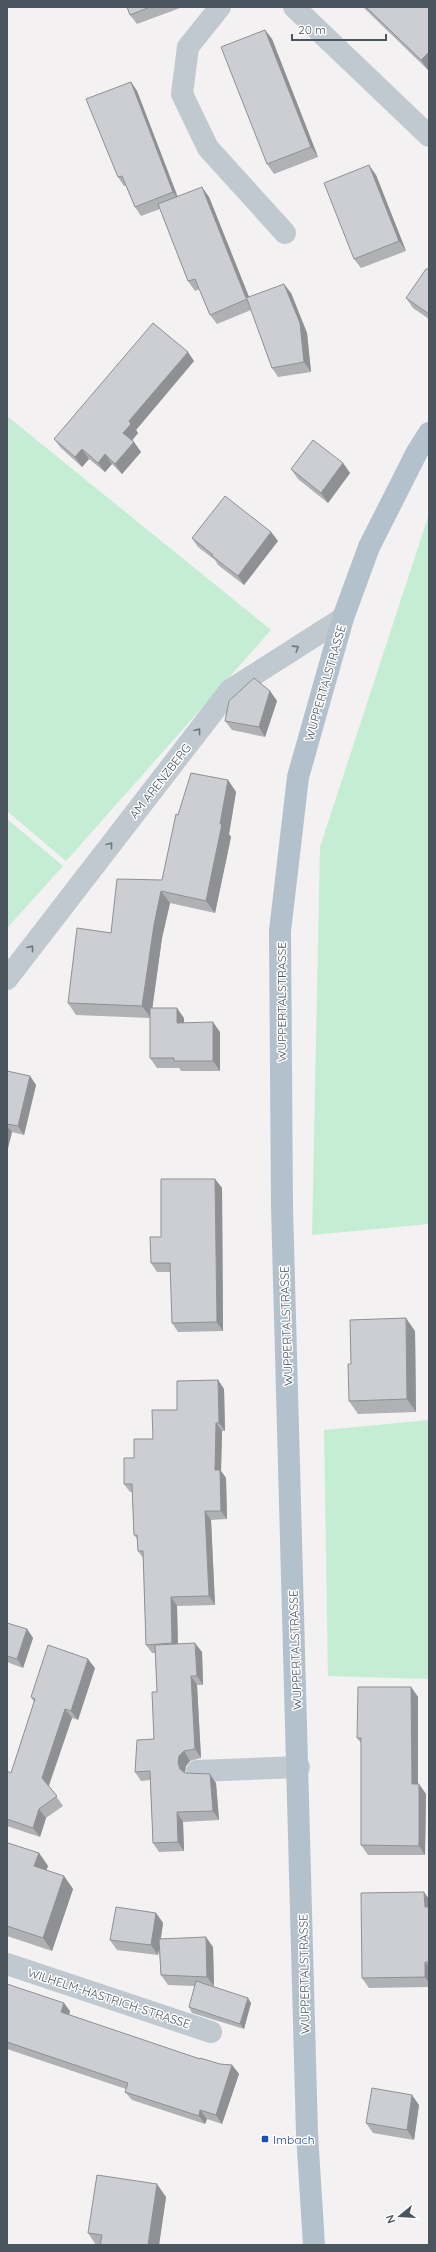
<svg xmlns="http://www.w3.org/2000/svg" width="436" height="2252" font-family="Quicksand,sans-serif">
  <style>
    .green { fill: #c4edd3 }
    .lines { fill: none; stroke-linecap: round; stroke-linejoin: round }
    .minor { stroke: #c0c9cf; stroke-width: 22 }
    .major { stroke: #b3c1cd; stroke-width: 22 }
    .wall { fill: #afb1b5 }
    .shaded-wall { fill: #8f9094 }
    .building { fill: #ccced3; stroke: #8f9094 }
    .oneway { stroke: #6d787f }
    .transit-dot { fill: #1a4fb4; stroke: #fff; stroke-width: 1.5 }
    .labels { text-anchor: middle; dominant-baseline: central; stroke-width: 3; stroke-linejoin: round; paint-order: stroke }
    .street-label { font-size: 12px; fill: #4a555d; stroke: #fff }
    .transit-label { font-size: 12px; fill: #164399; stroke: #fff; text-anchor: start }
  </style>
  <rect width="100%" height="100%" fill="#f3f1f1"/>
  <g class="green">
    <polygon points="7,416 271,630 66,861 7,811"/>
    <polygon points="429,514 429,1224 312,1235 320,847"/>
    <polygon points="7,819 63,866 7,928"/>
    <polygon points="429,1420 429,1679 328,1676 324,1430"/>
  </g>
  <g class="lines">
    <g class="minor">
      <polyline points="220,7 188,47 182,94 208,148 285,233"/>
      <polyline points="294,7 429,136"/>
      <polyline points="7,979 230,690 343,618"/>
      <polyline points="197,1771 299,1767"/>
      <polyline points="7,1964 211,2032"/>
    </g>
    <polyline class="major" points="314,2245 307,2134 282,1206 280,931 298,777 343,618 369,547 417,452 429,433"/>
  </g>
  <g class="wall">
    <polygon points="127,7 180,7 180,8 137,24 130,15"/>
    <polygon points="363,7 429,7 428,70"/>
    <polygon points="265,30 272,39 318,157 274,174 267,164"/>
    <polygon points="131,82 137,91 178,197 209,197 249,297 291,293 307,333 311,372 278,377 272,368 251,310 217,324 210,315 200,289 195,291 188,281 160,209 141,216 135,207 126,186 124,186 118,177"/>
    <polygon points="376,175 406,251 361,268 354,259"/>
    <polygon points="429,269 429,319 413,308 406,298"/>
    <polygon points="194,361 136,430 138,433 132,440 141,452 122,474 112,464 105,472 89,459 82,467 61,448 54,439"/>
    <polygon points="343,463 350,473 328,503 298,479 291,469"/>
    <polygon points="271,532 278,541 244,585 218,565 215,560 198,547 192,538"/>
    <polygon points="270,691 277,701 265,737 232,730 225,721"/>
    <polygon points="228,780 236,792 229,834 231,837 215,913 170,903 162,938 152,1008 184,1018 184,1023 220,1032 220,1071 181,1071 179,1068 157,1068 150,1058 150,1018 76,1015 68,1003 111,933 162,880 178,815"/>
    <polygon points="7,1071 30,1076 36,1085 24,1135 12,1132 7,1152"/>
    <polygon points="215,1179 222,1188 223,1331 178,1332 172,1323 171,1272 157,1272 151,1263 161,1237"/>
    <polygon points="415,1331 416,1412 358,1414 349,1401 351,1364"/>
    <polygon points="218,1380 224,1389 225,1431 222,1431 221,1471 226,1478 227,1519 211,1520 215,1605 177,1606 178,1644 202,1652 203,1685 197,1685 201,1758 190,1761 186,1766 185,1772 185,1773 216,1783 219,1820 183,1822 184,1851 159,1852 153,1843 150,1780 141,1781 135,1772 154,1739 157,1692 155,1653 152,1653 146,1645 143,1558 138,1551 138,1540 134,1535 132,1492 130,1492 124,1484 134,1458 153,1439 177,1410"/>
    <polygon points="7,1623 27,1629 33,1638 23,1668 7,1662"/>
    <polygon points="95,1668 78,1720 72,1718 49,1786 63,1806 46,1818 40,1837 7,1826 7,1771 11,1773 34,1702 31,1697"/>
    <polygon points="411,1687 418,1697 418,1784 426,1794 425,1855 368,1855 361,1845 361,1743 357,1738"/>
    <polygon points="7,1845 39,1853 48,1866 46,1870 64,1876 73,1889 52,1951 7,1936"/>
    <polygon points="429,1899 429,1987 369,1988 362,1978"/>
    <polygon points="156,1913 163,1923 161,1939 213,1947 214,1986 213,1986 251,2003 244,2029 192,2013 189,2007 195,1986 168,1985 161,1975 159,1948 158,1955 117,1950 110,1940"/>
    <polygon points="7,1984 70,2011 69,2015 200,2059 220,2064 232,2065 239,2074 222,2124 207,2119 205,2124 132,2100 125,2092 126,2089 7,2049"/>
    <polygon points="419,2105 414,2140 373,2133 366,2123"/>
    <polygon points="166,2197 159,2245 96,2245 88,2233"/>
  </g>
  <g class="shaded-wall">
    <polygon points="265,30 272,39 318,157 311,147"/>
    <polygon points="429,52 429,69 428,70 421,60"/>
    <polygon points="131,82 137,91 179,201 173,192"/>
    <polygon points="369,165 376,175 406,251 399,241"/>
    <polygon points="202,187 209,197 253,307 246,298"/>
    <polygon points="284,284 291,293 307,333 311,372 304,362"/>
    <polygon points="188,352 194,361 136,430 138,433 130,443 123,433 129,421"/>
    <polygon points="134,442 141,452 122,474 115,464"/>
    <polygon points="82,449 89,459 82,467 75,457"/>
    <polygon points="105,454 112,464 105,472 98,463"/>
    <polygon points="343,463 350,473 328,503 321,493"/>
    <polygon points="271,532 278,541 244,585 238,576"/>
    <polygon points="270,691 277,701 265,737 259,727"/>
    <polygon points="228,780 236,792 229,834 231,837 215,913 206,901"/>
    <polygon points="161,891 170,903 162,938 151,1018 142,1006 154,925"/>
    <polygon points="177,1008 184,1018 184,1032 177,1023"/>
    <polygon points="213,1022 220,1032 220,1071 213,1061"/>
    <polygon points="30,1076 36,1085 24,1135 18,1126"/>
    <polygon points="7,1126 12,1132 7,1152"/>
    <polygon points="215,1179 222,1188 223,1331 217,1322"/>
    <polygon points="406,1318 415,1331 416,1412 407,1399"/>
    <polygon points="218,1380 224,1389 225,1431 219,1423"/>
    <polygon points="216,1423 222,1431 221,1471 226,1478 227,1519 221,1511 215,1470"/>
    <polygon points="205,1511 211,1520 215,1605 209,1596"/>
    <polygon points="171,1597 177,1606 178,1652 172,1643"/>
    <polygon points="27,1629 33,1638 23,1668 17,1659"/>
    <polygon points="195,1643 202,1652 203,1685 197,1676"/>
    <polygon points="88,1659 95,1668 78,1720 71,1711"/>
    <polygon points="191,1676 197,1685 201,1758 195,1749"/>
    <polygon points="411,1687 418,1697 418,1794 412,1784"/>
    <polygon points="65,1709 72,1718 48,1787 42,1778"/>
    <polygon points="184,1751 190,1761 186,1766 185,1772 187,1778 180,1769 178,1763 179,1756"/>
    <polygon points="210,1774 216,1783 219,1820 213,1811"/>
    <polygon points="419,1784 426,1794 425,1855 419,1846"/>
    <polygon points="39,1809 46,1818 40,1837 33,1828"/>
    <polygon points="177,1812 183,1822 184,1851 178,1842"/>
    <polygon points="39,1853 48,1866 43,1879 34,1866"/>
    <polygon points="64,1876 73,1889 52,1951 43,1938"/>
    <polygon points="424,1892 429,1899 429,1913 425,1907"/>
    <polygon points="156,1913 163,1923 158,1955 151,1945"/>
    <polygon points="206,1937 213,1947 214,1986 207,1977"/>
    <polygon points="425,1962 429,1967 429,1983 425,1977"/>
    <polygon points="248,1998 251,2003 244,2029 240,2024"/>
    <polygon points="64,2003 70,2011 67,2021 61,2012"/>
    <polygon points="232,2065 239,2074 222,2124 216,2115"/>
    <polygon points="412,2095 419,2105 414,2140 407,2130"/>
    <polygon points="200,2110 207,2119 205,2124 199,2116"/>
    <polygon points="157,2184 166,2197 159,2245 148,2245"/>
  </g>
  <g class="building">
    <polygon points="127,7 150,7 130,15"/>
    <polygon points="366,7 429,7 429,52 421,60"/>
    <polygon points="265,30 311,147 267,164 221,47"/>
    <polygon points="131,82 173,192 135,207 122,176 118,177 86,99"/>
    <polygon points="369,165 399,241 354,259 324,183"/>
    <polygon points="202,187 246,298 284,284 300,323 304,362 272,368 247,299 210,315 195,279 188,281 158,204"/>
    <polygon points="426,269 429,269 429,314 406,298"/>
    <polygon points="153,323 188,352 129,421 131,424 123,433 134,442 115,464 105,454 98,463 82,449 75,457 54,439"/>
    <polygon points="313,440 343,463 321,493 291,469"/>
    <polygon points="225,496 271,532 238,576 212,556 213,555 192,538"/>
    <polygon points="254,678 270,691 259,727 225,721 229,701"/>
    <polygon points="191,773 228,780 220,824 222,824 206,901 161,891 154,925 142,1006 68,1003 77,928 111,933 117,879 162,880 176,814 178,815"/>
    <polygon points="150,1008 177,1008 177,1023 213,1022 213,1061 174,1061 174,1058 150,1058"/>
    <polygon points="7,1071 30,1076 18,1126 7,1124"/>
    <polygon points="161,1179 215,1179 217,1322 172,1323 170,1263 151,1263 150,1237 161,1237"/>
    <polygon points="406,1318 407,1399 349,1401 348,1364 351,1364 350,1320"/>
    <polygon points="218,1380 219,1423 216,1423 215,1470 220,1470 221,1511 205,1511 209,1596 171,1597 172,1643 146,1645 143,1551 138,1551 137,1535 134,1535 132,1484 124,1484 124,1458 134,1458 134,1439 153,1439 152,1410 177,1410 177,1381"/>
    <polygon points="7,1623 27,1629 17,1659 7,1656"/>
    <polygon points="195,1643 197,1676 191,1676 195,1749 184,1751 179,1756 178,1763 180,1769 185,1773 210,1774 213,1811 177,1812 178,1842 153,1843 150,1771 135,1772 137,1740 154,1739 152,1692 157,1692 155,1645"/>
    <polygon points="48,1645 88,1659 71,1711 65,1709 42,1778 57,1796 39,1809 33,1828 7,1819 7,1771 11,1773 35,1699 31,1697"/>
    <polygon points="358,1687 411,1687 412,1784 419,1784 419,1846 361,1845 361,1738 357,1738"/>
    <polygon points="8,1843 39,1853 34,1866 64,1876 43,1938 7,1926 7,1845"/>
    <polygon points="424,1892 425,1907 429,1907 429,1962 425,1962 425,1977 362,1978 361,1893"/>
    <polygon points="116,1907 156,1913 151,1945 110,1940"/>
    <polygon points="206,1937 207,1977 161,1975 159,1939"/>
    <polygon points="196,1981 248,1998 240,2024 189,2007"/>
    <polygon points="7,1984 64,2003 61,2012 200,2059 200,2058 220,2064 232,2065 216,2115 200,2110 199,2116 125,2092 128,2083 7,2042"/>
    <polygon points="372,2088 412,2095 407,2130 366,2123"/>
    <polygon points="97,2175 157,2184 148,2245 100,2245 102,2235 88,2233"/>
  </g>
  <defs><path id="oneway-chevron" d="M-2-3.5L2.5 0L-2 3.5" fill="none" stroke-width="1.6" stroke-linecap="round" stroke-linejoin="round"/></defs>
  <g class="oneway">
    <use href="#oneway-chevron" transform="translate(296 648) rotate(-33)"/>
    <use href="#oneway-chevron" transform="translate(198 731) rotate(-52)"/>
    <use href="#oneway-chevron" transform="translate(110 845) rotate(-52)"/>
    <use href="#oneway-chevron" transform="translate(31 948) rotate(-52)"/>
  </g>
  <rect class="transit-dot" x="261" y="2135" width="8" height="8" rx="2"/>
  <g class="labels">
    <g class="street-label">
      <text transform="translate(325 683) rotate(-74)">WUPPERTALSTRASSE</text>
      <text transform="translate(160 781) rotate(-52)">AM ARENZBERG</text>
      <text transform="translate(281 1002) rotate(-90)">WUPPERTALSTRASSE</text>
      <text transform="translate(286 1326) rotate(-92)">WUPPERTALSTRASSE</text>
      <text transform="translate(295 1650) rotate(-92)">WUPPERTALSTRASSE</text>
      <text transform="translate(304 1974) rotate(-91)">WUPPERTALSTRASSE</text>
      <text transform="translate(109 1998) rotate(18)">WILHELM-HASTRICH-STRASSE</text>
    </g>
    <g class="transit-label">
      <text x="273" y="2139">Imbach</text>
    </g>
  </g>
  <rect width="436" height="2252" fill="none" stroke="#4a555d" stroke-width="16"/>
  <g transform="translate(400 2216) rotate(252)" stroke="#ffffff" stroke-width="3" paint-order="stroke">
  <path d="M0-3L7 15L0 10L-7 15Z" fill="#4a555d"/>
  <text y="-6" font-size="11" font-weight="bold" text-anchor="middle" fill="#4a555d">N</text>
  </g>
  <path d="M292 34v6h94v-6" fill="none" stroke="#4a555d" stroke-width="2"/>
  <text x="298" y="34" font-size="12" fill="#4a555d" stroke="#ffffff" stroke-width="3" paint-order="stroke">20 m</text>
</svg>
